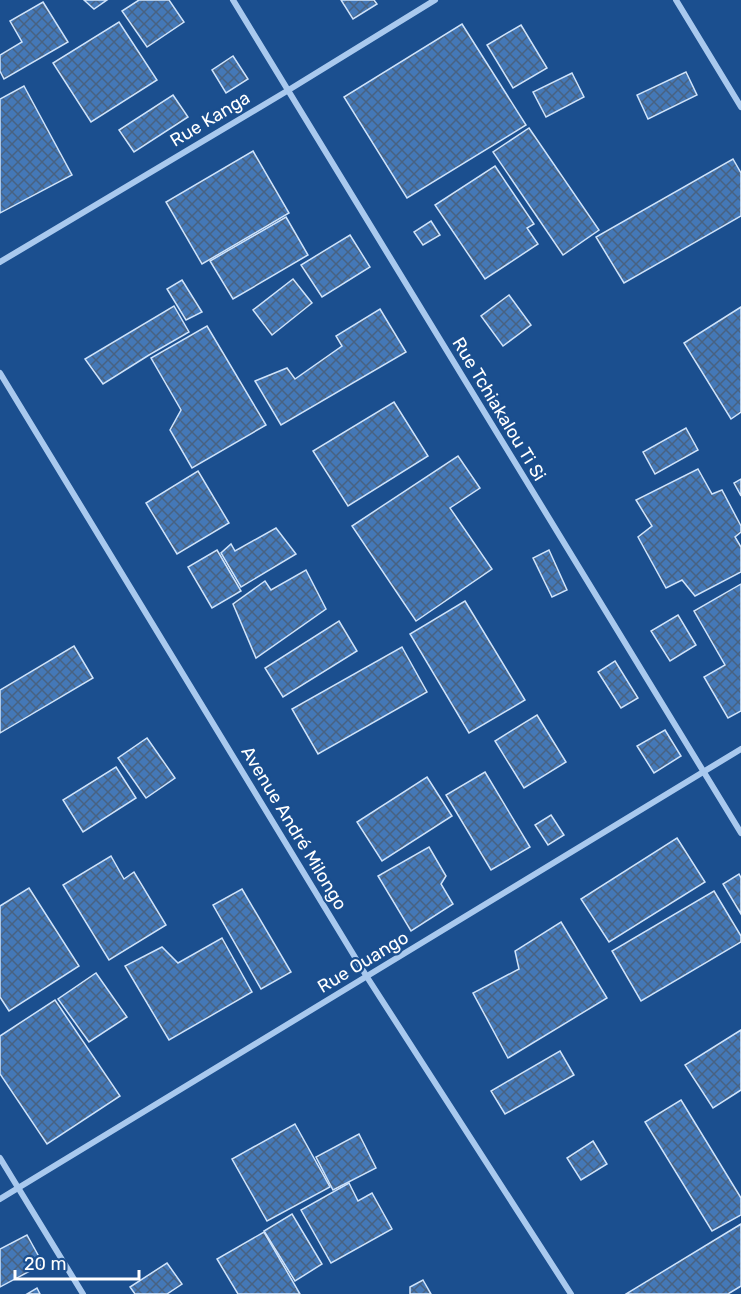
<svg xmlns="http://www.w3.org/2000/svg" width="741" height="1294" font-family="Rubik,sans-serif">
  <style>
    .building { fill: url(#building-cross-hatch); stroke: #cfe3fa; stroke-width: 1.5 }
    .lines { fill: none; stroke-linecap: round; stroke-linejoin: round }
    .minor { stroke: #a9c9ee; stroke-width: 6 }
    .labels { text-anchor: middle; dominant-baseline: central; stroke-width: 4.5; stroke-linejoin: round; paint-order: stroke }
    .street-label { font-size: 18px; fill: #fff; stroke: #1b4f8f }
  </style>
  <defs>
    <pattern id="building-cross-hatch" width="8" height="8" patternUnits="userSpaceOnUse" patternTransform="scale(1.5)"><rect width="8" height="8" fill="#4478b7"/><path d="M0 0l8 8M0 8l8-8" fill="none" stroke="#486282"/></pattern>
  </defs>
  <rect width="100%" height="100%" fill="#1b4f8f"/>
  <g class="building">
    <polygon points="84,0 107,0 94,9"/>
    <polygon points="139,0 169,0 184,22 147,47 122,11"/>
    <polygon points="341,0 374,0 377,4 353,19"/>
    <polygon points="43,2 68,42 4,79 0,71 0,55 22,42 10,21"/>
    <polygon points="119,22 157,80 91,122 53,63"/>
    <polygon points="462,24 526,125 407,198 344,97"/>
    <polygon points="521,25 547,68 513,88 487,45"/>
    <polygon points="233,56 248,79 226,93 212,70"/>
    <polygon points="686,72 697,95 648,119 637,95"/>
    <polygon points="572,73 584,97 546,117 533,92"/>
    <polygon points="24,86 72,175 0,213 0,99"/>
    <polygon points="173,95 188,117 134,152 119,130"/>
    <polygon points="529,128 599,230 563,255 493,152"/>
    <polygon points="253,151 289,213 202,264 166,202"/>
    <polygon points="733,159 741,173 741,216 624,283 596,237"/>
    <polygon points="495,166 534,224 527,228 538,244 485,279 435,205"/>
    <polygon points="286,217 308,255 233,299 210,261"/>
    <polygon points="431,221 440,235 423,245 414,232"/>
    <polygon points="350,235 370,267 322,297 301,265"/>
    <polygon points="293,279 312,303 272,335 253,310"/>
    <polygon points="182,280 202,312 186,320 167,289"/>
    <polygon points="509,295 531,325 503,346 481,316"/>
    <polygon points="174,306 189,332 149,355 103,384 85,359"/>
    <polygon points="741,307 741,412 731,419 684,343"/>
    <polygon points="380,309 406,352 281,425 255,381 287,368 295,379 342,346 336,336"/>
    <polygon points="207,326 266,425 192,468 170,430 181,410 151,358"/>
    <polygon points="394,402 428,456 348,506 313,451"/>
    <polygon points="686,428 698,450 655,474 643,452"/>
    <polygon points="458,456 480,488 450,508 492,569 416,621 352,526"/>
    <polygon points="698,469 712,494 722,490 741,526 741,532 735,537 741,547 741,572 695,596 682,580 666,588 638,537 652,526 636,500"/>
    <polygon points="198,471 229,523 177,554 146,503"/>
    <polygon points="741,479 741,496 734,483"/>
    <polygon points="276,528 296,554 241,587 221,553 231,544 235,551"/>
    <polygon points="217,550 241,591 212,608 188,567"/>
    <polygon points="549,550 567,590 552,597 533,558"/>
    <polygon points="306,570 326,609 256,658 233,604 265,581 271,590"/>
    <polygon points="741,584 741,711 728,718 704,677 725,665 694,611"/>
    <polygon points="465,601 525,700 469,733 410,634"/>
    <polygon points="678,615 696,645 670,661 651,631"/>
    <polygon points="339,621 357,651 283,697 265,668"/>
    <polygon points="74,646 93,678 0,733 0,690"/>
    <polygon points="402,647 427,692 318,754 292,709"/>
    <polygon points="615,661 638,698 621,708 598,672"/>
    <polygon points="537,715 566,762 524,788 495,741"/>
    <polygon points="665,730 681,756 654,773 637,746"/>
    <polygon points="147,738 175,778 146,798 118,758"/>
    <polygon points="116,767 136,798 83,832 63,800"/>
    <polygon points="485,772 530,847 491,870 446,795"/>
    <polygon points="427,777 452,816 382,861 357,822"/>
    <polygon points="551,815 564,835 548,845 535,825"/>
    <polygon points="677,838 705,882 609,942 581,899"/>
    <polygon points="429,847 446,876 441,884 453,904 411,931 378,876"/>
    <polygon points="111,856 124,879 134,872 166,925 109,960 63,885"/>
    <polygon points="739,874 741,878 741,914 723,884"/>
    <polygon points="29,888 79,966 9,1011 0,997 0,906"/>
    <polygon points="242,889 291,972 261,989 213,905"/>
    <polygon points="714,891 741,936 741,942 641,1001 612,951"/>
    <polygon points="561,922 607,998 508,1058 473,993 519,969 515,951"/>
    <polygon points="222,938 252,992 169,1040 125,966 162,947 178,963"/>
    <polygon points="96,973 127,1017 89,1042 58,999"/>
    <polygon points="55,1000 120,1096 47,1144 0,1074 0,1036"/>
    <polygon points="741,1030 741,1090 713,1108 685,1065"/>
    <polygon points="560,1051 574,1075 505,1114 491,1091"/>
    <polygon points="681,1100 741,1198 741,1215 712,1231 645,1122"/>
    <polygon points="295,1124 330,1187 267,1221 232,1159"/>
    <polygon points="359,1134 376,1168 333,1190 316,1157"/>
    <polygon points="593,1141 607,1164 581,1180 567,1158"/>
    <polygon points="349,1183 358,1201 372,1193 392,1229 331,1263 301,1210"/>
    <polygon points="292,1214 322,1264 295,1281 264,1231"/>
    <polygon points="741,1224 741,1286 728,1294 626,1294"/>
    <polygon points="264,1232 300,1294 238,1294 217,1259"/>
    <polygon points="27,1235 43,1264 0,1287 0,1249"/>
    <polygon points="167,1263 182,1284 167,1294 135,1294 130,1287"/>
    <polygon points="423,1280 431,1294 410,1294 410,1287"/>
    <polygon points="37,1288 40,1294 27,1294"/>
  </g>
  <g class="lines">
    <g class="minor">
      <polyline points="233,0 741,833"/>
      <polyline points="676,0 741,107"/>
      <polyline points="0,262 287,91 435,0"/>
      <polyline points="0,373 367,977 571,1294"/>
      <polyline points="0,1158 83,1294"/>
      <polyline points="0,1199 741,749"/>
    </g>
  </g>
  <g class="labels">
    <g class="street-label">
      <text transform="translate(210 119) rotate(-31)">Rue Kanga</text>
      <text transform="translate(499 409) rotate(59)">Rue Tchiakalou Ti Si</text>
      <text transform="translate(294 828) rotate(59)">Avenue André Milongo</text>
      <text transform="translate(363 962) rotate(-31)">Rue Ouango</text>
    </g>
  </g>
  <path d="M15 1270v9h124v-9" fill="none" stroke="#ffffff" stroke-width="3"/>
  <text x="24" y="1270" font-size="18" fill="#ffffff" stroke="#1b4f8f" stroke-width="4.5" paint-order="stroke">20 m</text>
</svg>
